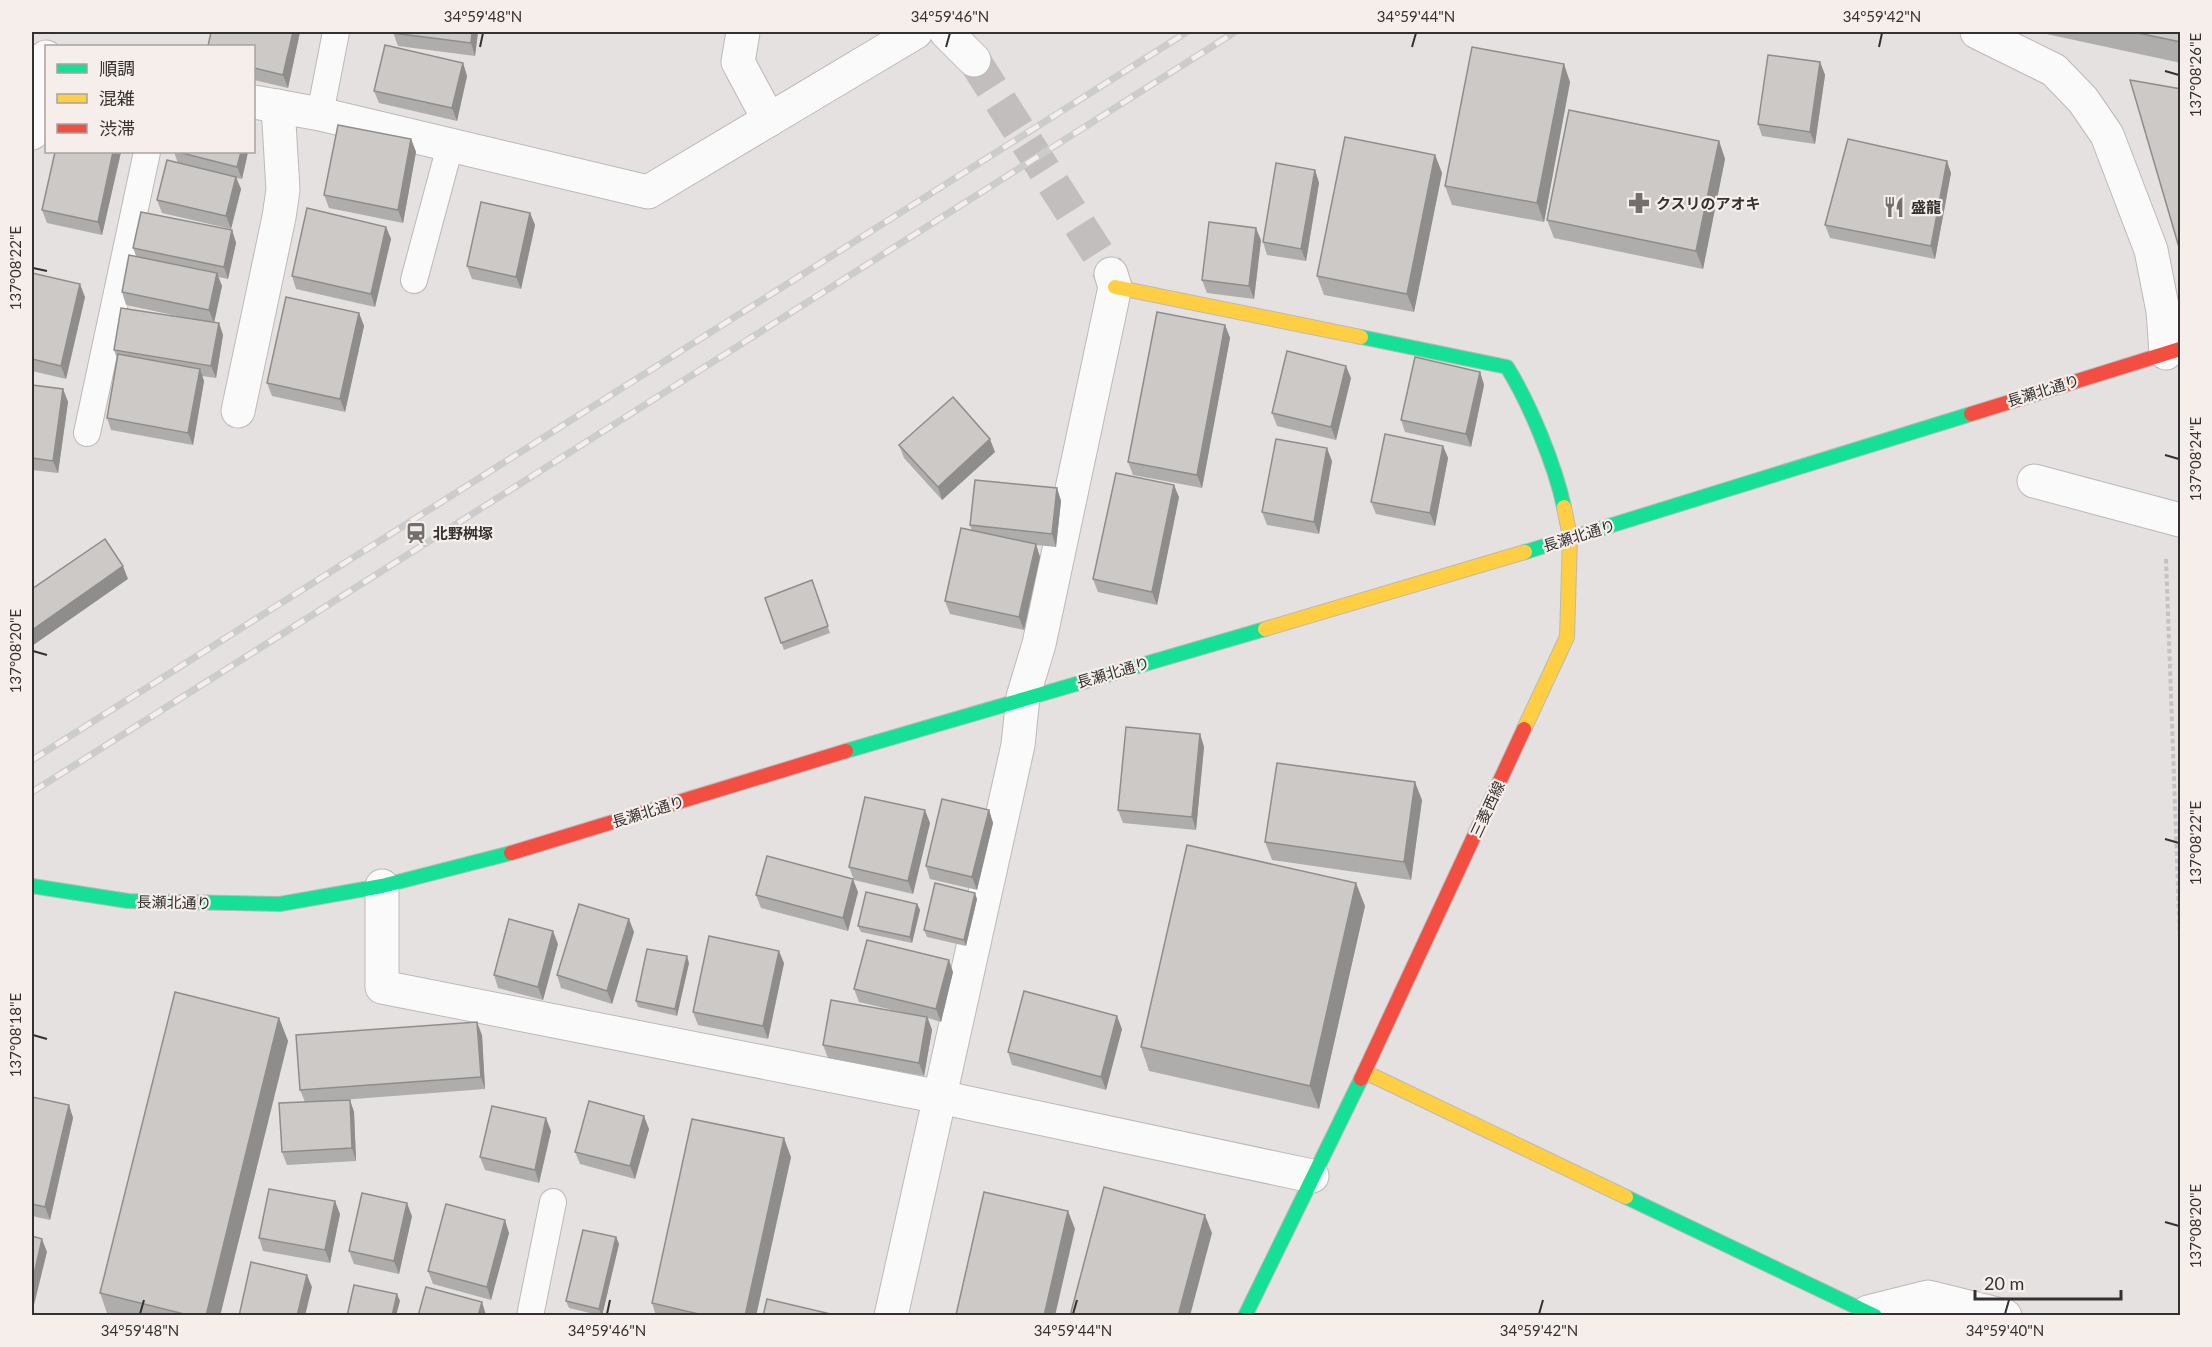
<svg xmlns="http://www.w3.org/2000/svg" width="2212" height="1347" font-family="Lato,'Noto Sans JP',sans-serif">
  <style>
    .lines { fill: none; stroke-linecap: round; stroke-linejoin: round }
    .street-tunnel { stroke: #c2bebd; stroke-width: 33; stroke-dasharray: 33 16; stroke-linecap: butt }
    .lane-casing { stroke: #bcb9b7; stroke-width: 28 }
    .street-casing { stroke: #bcb9b7; stroke-width: 35 }
    .fast-casing { stroke: #bcb9b7; stroke-width: 16 }
    .slow-casing { stroke: #bcb9b7; stroke-width: 16 }
    .jam-casing { stroke: #bcb9b7; stroke-width: 16 }
    .path { stroke: #c4c2c2; stroke-width: 4; stroke-dasharray: 4.5 3; stroke-linecap: butt }
    .lane { stroke: #fbfafa; stroke-width: 26 }
    .street { stroke: #fbfafa; stroke-width: 33 }
    .fast { stroke: #16e098; stroke-width: 14 }
    .slow { stroke: #ffcf43; stroke-width: 14 }
    .jam { stroke: #f24e42; stroke-width: 14 }
    .rail-casing { stroke: #ccc; stroke-width: 7 }
    .rail { stroke: #f5eeea; stroke-width: 4.5; stroke-dasharray: 14; stroke-linecap: butt }
    .wall { fill: #afadab }
    .shaded-wall { fill: #8f8d8b }
    .building { fill: #ccc9c7; stroke: #8f8d8b; stroke-width: 1.5 }
    .ticks { fill: none; stroke: #343130; stroke-width: 2 }
    .labels { text-anchor: middle; dominant-baseline: central; stroke-width: 4.5; stroke-linejoin: round; paint-order: stroke }
    .poi-label { font-size: 15px; font-weight: bold; fill: #343130; stroke: #f5eeea; text-anchor: start }
    .street-label { font-size: 15px; fill: #343130; stroke: #f5eeea }
    .neatline { fill: none; stroke: #343130; stroke-width: 2 }
    .ticks-label { font-size: 15px; text-anchor: middle; fill: #343130 }
  </style>
  <rect width="100%" height="100%" fill="#e5e1e0"/>
  <g class="lines">
    <polyline class="street-tunnel" points="974,60 1111,274"/>
    <defs>
      <g id="lane">
        <polyline points="320,114 336,32"/>
        <polyline points="414,280 450,146"/>
        <polyline points="87,433 147,152"/>
        <polyline points="530,1316 553,1202"/>
      </g>
      <g id="street">
        <polyline points="743,32 738,62 769,120"/>
        <polyline points="946,32 974,60"/>
        <polyline points="1977,32 2054,70 2083,100 2107,135 2151,250 2163,311 2166,353"/>
        <polyline points="254,102 320,114 648,192 916,32"/>
        <polyline points="32,133 46,57"/>
        <polyline points="238,411 279,217 283,190 278,106"/>
        <polyline points="2034,481 2180,520"/>
        <polyline points="382,886 382,987 940,1097 1312,1176"/>
        <polyline points="1868,1312 1928,1297 2005,1316"/>
        <polyline points="891,1316 1018,745 1023,697 1039,644 1115,287 1111,274"/>
      </g>
      <g id="fast">
        <path d="M1361,337L1507,367C1530,404 1555,465 1564,507"/>
        <polyline points="1525,552 1971,414"/>
        <polyline points="846,751 1265,629"/>
        <polyline points="32,886 128,901 280,904 382,886 511,853"/>
        <polyline points="1626,1197 1875,1316"/>
        <polyline points="1245,1316 1361,1079"/>
      </g>
      <g id="slow">
        <polyline points="1115,287 1361,337"/>
        <polyline points="1265,629 1525,552"/>
        <polyline points="1524,729 1567,637 1570,537 1564,507"/>
        <polyline points="1365,1072 1626,1197"/>
      </g>
      <g id="jam">
        <polyline points="1971,414 2180,349"/>
        <polyline points="511,853 846,751"/>
        <polyline points="1361,1079 1524,729"/>
      </g>
    </defs>
    <use href="#lane" class="lane-casing"/>
    <use href="#street" class="street-casing"/>
    <use href="#fast" class="fast-casing"/>
    <use href="#slow" class="slow-casing"/>
    <use href="#jam" class="jam-casing"/>
    <polyline class="path" points="2166,559 2180,942"/>
    <use href="#lane" class="lane"/>
    <use href="#street" class="street"/>
    <use href="#fast" class="fast"/>
    <use href="#slow" class="slow"/>
    <use href="#jam" class="jam"/>
    <defs>
      <g id="rail">
        <polyline points="32,760 1187,32"/>
        <polyline points="32,792 1235,32"/>
      </g>
    </defs>
    <use href="#rail" class="rail-casing"/>
    <use href="#rail" class="rail"/>
  </g>
  <g class="wall">
    <polygon points="211,32 300,32 288,88 254,80 254,46"/>
    <polygon points="393,32 478,32 475,56 398,46"/>
    <polygon points="2037,32 2181,32 2181,63"/>
    <polygon points="1820,62 1825,75 1815,144 1762,136 1758,124"/>
    <polygon points="463,63 467,76 457,121 379,103 374,91"/>
    <polygon points="1570,82 1544,222 1452,205 1445,186"/>
    <polygon points="411,139 416,152 403,223 329,208 324,195"/>
    <polygon points="1719,141 1725,159 1703,269 1554,238 1547,220"/>
    <polygon points="55,152 121,152 102,235 47,223 42,210"/>
    <polygon points="174,152 248,152 242,179 236,178 241,189 231,229 162,213 157,200 178,163"/>
    <polygon points="1435,155 1442,173 1414,312 1324,295 1317,276"/>
    <polygon points="1315,170 1319,183 1306,261 1267,255 1263,242"/>
    <polygon points="1951,173 1935,259 1830,238 1825,225"/>
    <polygon points="530,213 535,225 521,289 472,279 467,266"/>
    <polygon points="386,227 391,239 375,307 296,289 292,276"/>
    <polygon points="232,230 236,243 228,279 218,277 222,286 214,322 219,323 223,335 216,378 202,376 204,381 193,445 111,430 107,418 117,358 114,350 187,318 126,305 122,292 136,256 133,248"/>
    <polygon points="1261,240 1254,299 1207,293 1202,280"/>
    <polygon points="32,273 85,297 66,379 32,371"/>
    <polygon points="359,313 364,326 345,412 272,396 267,383"/>
    <polygon points="1225,325 1230,338 1202,488 1133,475 1128,462"/>
    <polygon points="1480,372 1484,385 1471,447 1405,432 1401,420"/>
    <polygon points="1351,378 1336,440 1277,426 1272,413"/>
    <polygon points="32,385 63,389 68,402 58,473 32,470"/>
    <polygon points="899,445 995,452 942,500 904,458"/>
    <polygon points="1443,446 1448,458 1435,526 1376,514 1371,502"/>
    <polygon points="1332,461 1319,534 1267,525 1262,512"/>
    <polygon points="1057,488 1061,501 1056,547 1036,545 1040,557 1024,630 950,614 945,601 972,531 970,525"/>
    <polygon points="1179,497 1157,605 1098,592 1093,579"/>
    <polygon points="812,580 830,633 784,650 765,598"/>
    <polygon points="1200,734 1204,747 1196,830 1123,823 1118,810"/>
    <polygon points="1422,800 1411,880 1272,860 1265,842"/>
    <polygon points="989,810 993,823 977,890 930,879 926,866"/>
    <polygon points="930,823 913,894 854,880 849,867"/>
    <polygon points="858,892 848,931 761,908 756,895"/>
    <polygon points="977,899 966,946 927,937 924,930"/>
    <polygon points="917,904 920,910 912,943 861,932 858,926"/>
    <polygon points="1365,906 1319,1109 1149,1071 1141,1047"/>
    <polygon points="634,932 612,1004 561,988 557,975"/>
    <polygon points="558,944 543,1000 498,988 494,975"/>
    <polygon points="689,963 677,1016 638,1007 636,1001"/>
    <polygon points="784,963 768,1039 698,1025 693,1012"/>
    <polygon points="953,972 941,1022 928,1018 932,1030 924,1076 828,1058 823,1045 905,1013 859,1002 854,989"/>
    <polygon points="279,1018 288,1041 220,1316 108,1316 100,1293"/>
    <polygon points="1122,1029 1106,1090 1012,1065 1008,1052"/>
    <polygon points="482,1035 485,1089 341,1100 350,1100 354,1112 356,1161 287,1165 282,1152 305,1102 300,1090"/>
    <polygon points="32,1097 69,1105 73,1118 50,1220 32,1216"/>
    <polygon points="649,1129 635,1179 580,1164 575,1152"/>
    <polygon points="551,1131 539,1183 485,1170 480,1157"/>
    <polygon points="791,1157 756,1316 656,1316 652,1303"/>
    <polygon points="340,1214 330,1263 263,1251 259,1238"/>
    <polygon points="412,1216 399,1274 354,1264 349,1251"/>
    <polygon points="509,1233 491,1300 433,1284 428,1271"/>
    <polygon points="616,1237 619,1244 602,1316 569,1308 566,1301"/>
  </g>
  <g class="shaded-wall">
    <polygon points="293,32 300,32 288,88 283,75"/>
    <polygon points="472,32 478,32 475,56 471,43"/>
    <polygon points="1820,62 1825,75 1815,144 1810,132"/>
    <polygon points="463,63 467,76 457,121 452,108"/>
    <polygon points="1564,64 1570,82 1544,222 1537,203"/>
    <polygon points="411,139 416,152 403,223 398,210"/>
    <polygon points="1719,141 1725,159 1703,269 1696,251"/>
    <polygon points="113,152 121,152 102,235 98,222"/>
    <polygon points="241,152 248,152 242,179 237,167"/>
    <polygon points="1435,155 1442,173 1414,312 1407,294"/>
    <polygon points="1947,161 1951,173 1935,259 1931,246"/>
    <polygon points="1315,170 1319,183 1306,261 1301,249"/>
    <polygon points="236,177 241,189 231,229 226,216"/>
    <polygon points="530,213 535,225 521,289 516,277"/>
    <polygon points="386,227 391,239 375,307 371,294"/>
    <polygon points="1256,228 1261,240 1254,299 1249,286"/>
    <polygon points="232,230 236,243 228,279 224,267"/>
    <polygon points="217,273 222,286 214,323 209,310"/>
    <polygon points="80,284 85,297 66,379 61,366"/>
    <polygon points="359,313 364,326 345,412 340,399"/>
    <polygon points="219,323 223,335 216,378 211,366"/>
    <polygon points="1225,325 1230,338 1202,488 1197,475"/>
    <polygon points="1346,366 1351,378 1336,440 1331,427"/>
    <polygon points="200,369 204,381 193,445 188,433"/>
    <polygon points="1480,372 1484,385 1471,447 1466,434"/>
    <polygon points="63,389 68,402 58,473 53,461"/>
    <polygon points="990,439 995,452 942,500 938,487"/>
    <polygon points="1443,446 1448,458 1435,526 1430,513"/>
    <polygon points="1327,448 1332,461 1319,534 1314,522"/>
    <polygon points="1174,485 1179,497 1157,605 1152,592"/>
    <polygon points="1057,488 1061,501 1056,547 1052,534"/>
    <polygon points="1036,544 1040,557 1024,630 1019,617"/>
    <polygon points="123,566 128,579 32,646 32,630"/>
    <polygon points="1200,734 1204,747 1196,830 1192,817"/>
    <polygon points="1415,782 1422,800 1411,880 1404,862"/>
    <polygon points="925,810 930,823 913,894 908,881"/>
    <polygon points="989,810 993,823 977,890 972,877"/>
    <polygon points="853,879 858,892 848,931 843,918"/>
    <polygon points="1356,883 1365,906 1319,1109 1310,1086"/>
    <polygon points="975,893 977,899 966,946 964,940"/>
    <polygon points="917,904 920,910 912,943 910,937"/>
    <polygon points="629,919 634,932 612,1004 607,991"/>
    <polygon points="553,931 558,944 543,1000 538,987"/>
    <polygon points="779,951 784,963 768,1039 763,1026"/>
    <polygon points="687,956 689,963 677,1016 675,1009"/>
    <polygon points="949,960 953,972 941,1022 936,1009"/>
    <polygon points="1117,1016 1122,1029 1106,1090 1101,1077"/>
    <polygon points="927,1017 932,1030 924,1076 919,1063"/>
    <polygon points="279,1018 288,1041 220,1316 206,1316"/>
    <polygon points="477,1022 482,1035 485,1089 481,1077"/>
    <polygon points="350,1100 354,1112 356,1161 352,1148"/>
    <polygon points="69,1105 73,1118 50,1220 45,1207"/>
    <polygon points="644,1116 649,1129 635,1179 630,1166"/>
    <polygon points="546,1118 551,1131 539,1183 535,1170"/>
    <polygon points="784,1138 791,1157 756,1316 745,1316"/>
    <polygon points="335,1201 340,1214 330,1263 325,1250"/>
    <polygon points="407,1203 412,1216 399,1274 394,1261"/>
    <polygon points="1068,1211 1075,1229 1055,1316 1044,1316"/>
    <polygon points="1205,1215 1212,1233 1190,1316 1178,1316"/>
    <polygon points="505,1220 509,1233 491,1300 487,1287"/>
    <polygon points="616,1237 619,1244 602,1316 599,1309"/>
    <polygon points="42,1239 47,1252 32,1313 32,1283"/>
    <polygon points="307,1275 312,1287 305,1316 297,1316"/>
    <polygon points="397,1294 400,1301 396,1316 392,1316"/>
    <polygon points="482,1302 486,1315 486,1316 478,1316"/>
  </g>
  <g class="building">
    <polygon points="211,32 293,32 283,75 254,68 254,46 208,46"/>
    <polygon points="393,32 472,32 471,43 393,33"/>
    <polygon points="2133,32 2181,32 2181,42"/>
    <polygon points="385,45 463,63 452,108 374,91"/>
    <polygon points="1472,47 1564,64 1537,203 1445,186"/>
    <polygon points="1768,55 1820,62 1810,132 1758,124"/>
    <polygon points="2130,80 2181,89 2181,254"/>
    <polygon points="1569,110 1719,141 1696,251 1547,220"/>
    <polygon points="338,125 411,139 398,210 324,195"/>
    <polygon points="1345,137 1435,155 1407,294 1317,276"/>
    <polygon points="1848,139 1947,161 1931,246 1825,225"/>
    <polygon points="55,152 113,152 98,222 42,210"/>
    <polygon points="178,152 241,152 237,167"/>
    <polygon points="167,160 236,177 226,216 157,200"/>
    <polygon points="1276,163 1315,170 1301,249 1263,242"/>
    <polygon points="481,202 530,213 516,277 467,266"/>
    <polygon points="307,208 386,227 371,294 292,276"/>
    <polygon points="141,212 232,230 224,267 133,248"/>
    <polygon points="1209,222 1256,228 1249,286 1202,280"/>
    <polygon points="129,255 217,273 209,310 122,292"/>
    <polygon points="32,273 80,284 61,366 32,359"/>
    <polygon points="286,297 359,313 340,399 267,383"/>
    <polygon points="121,308 219,323 211,366 114,350"/>
    <polygon points="1157,312 1225,325 1197,475 1128,462"/>
    <polygon points="1287,351 1346,366 1331,427 1272,413"/>
    <polygon points="118,354 200,369 188,433 107,418"/>
    <polygon points="1415,357 1480,372 1466,434 1401,420"/>
    <polygon points="32,385 63,389 53,461 32,458"/>
    <polygon points="953,397 990,439 938,487 899,445"/>
    <polygon points="1385,434 1443,446 1430,513 1371,502"/>
    <polygon points="1276,439 1327,448 1314,522 1262,512"/>
    <polygon points="1116,473 1174,485 1152,592 1093,579"/>
    <polygon points="975,480 1057,488 1052,534 970,525"/>
    <polygon points="961,528 1036,544 1019,617 945,601"/>
    <polygon points="105,539 123,566 32,630 32,589"/>
    <polygon points="812,580 828,626 781,643 765,598"/>
    <polygon points="1126,727 1200,734 1192,817 1118,810"/>
    <polygon points="1277,763 1415,782 1404,862 1265,842"/>
    <polygon points="865,797 925,810 908,881 849,867"/>
    <polygon points="942,799 989,810 972,877 926,866"/>
    <polygon points="1187,845 1356,883 1310,1086 1141,1047"/>
    <polygon points="767,856 853,879 843,918 756,895"/>
    <polygon points="935,883 975,893 964,940 924,930"/>
    <polygon points="866,892 917,904 910,937 858,926"/>
    <polygon points="579,904 629,919 607,991 557,975"/>
    <polygon points="509,919 553,931 538,987 494,975"/>
    <polygon points="709,936 779,951 763,1026 693,1012"/>
    <polygon points="867,940 949,960 936,1009 854,989"/>
    <polygon points="647,949 687,956 675,1009 636,1001"/>
    <polygon points="1024,991 1117,1016 1101,1077 1008,1052"/>
    <polygon points="175,992 279,1018 206,1316 192,1316 100,1293"/>
    <polygon points="831,1000 927,1017 919,1063 823,1045"/>
    <polygon points="477,1022 481,1077 300,1090 296,1035"/>
    <polygon points="32,1097 69,1105 45,1207 32,1204"/>
    <polygon points="350,1100 352,1148 282,1152 279,1103"/>
    <polygon points="589,1101 644,1116 630,1166 575,1152"/>
    <polygon points="492,1106 546,1118 535,1170 480,1157"/>
    <polygon points="692,1119 784,1138 745,1316 707,1316 652,1303"/>
    <polygon points="1104,1187 1205,1215 1178,1316 1070,1316"/>
    <polygon points="269,1189 335,1201 325,1250 259,1238"/>
    <polygon points="984,1192 1068,1211 1044,1316 956,1315"/>
    <polygon points="362,1193 407,1203 394,1261 349,1251"/>
    <polygon points="446,1204 505,1220 487,1287 428,1271"/>
    <polygon points="583,1230 616,1237 599,1309 566,1301"/>
    <polygon points="32,1236 42,1239 32,1283"/>
    <polygon points="251,1262 307,1275 297,1316 239,1316"/>
    <polygon points="354,1285 397,1294 392,1316 347,1316"/>
    <polygon points="426,1287 482,1302 478,1316 418,1316"/>
    <polygon points="767,1299 839,1316 763,1316"/>
  </g>
  <path class="ticks" d="M480,47L483,33M946,47L950,33M1412,47L1416,33M1879,47L1882,33M2165,71L2179,75M33,268L47,271M2165,455L2179,459M33,651L47,655M2165,839L2179,843M33,1035L47,1039M2165,1222L2179,1226M140,1314L144,1300M607,1314L610,1300M1073,1314L1077,1300M1539,1314L1543,1300M2005,1314L2009,1300"/>
  <defs>
    <symbol id="pharmacy-bare" viewBox="-9 -9 18 18"><path d="M-2-6h4v4h4v4h-4v4h-4v-4h-4v-4h4Z" fill="#726f6e" stroke="#f5eeea" stroke-width="2.5" paint-order="stroke"/></symbol>
    <symbol id="restaurant-bare" viewBox="-9 -9 18 18"><path d="M-5-6h1v4h1v-4h1v4h1v-4h1v5L-1.5 .5V6h-2V.5L-5-1ZM5-6V6H3V1.5H1.5Q1.5-4 5-6Z" fill="#726f6e" stroke="#f5eeea" stroke-width="2.5" paint-order="stroke"/></symbol>
    <symbol id="station-bare" viewBox="-9 -9 18 18"><path d="M-3-6H3Q5-6 5-4V2Q5 4 3 4L4.5 6H3L1.5 4h-3L-3 6H-4.5L-3 4Q-5 4-5 2V-4Q-5-6-3-6ZM-3.5-4v3h7v-3ZM-3.5 1v1.5H-2V1ZM2 1v1.5H3.5V1Z" fill="#726f6e" stroke="#f5eeea" stroke-width="2.5" paint-order="stroke"/></symbol>
  </defs>
  <g fill-rule="evenodd">
    <use href="#pharmacy-bare" x="1624" y="188" width="30" height="30"/>
    <use href="#restaurant-bare" x="1879" y="192" width="30" height="30"/>
    <use href="#station-bare" x="401" y="518" width="30" height="30"/>
  </g>
  <g class="labels">
    <g class="poi-label">
      <text x="1656" y="203">クスリのアオキ</text>
      <text x="1911" y="207">盛龍</text>
      <text x="433" y="533">北野桝塚</text>
    </g>
    <g class="street-label">
      <text transform="translate(2043 390) rotate(-17)">長瀬北通り</text>
      <text transform="translate(1579 535) rotate(-17)">長瀬北通り</text>
      <text transform="translate(1113 672) rotate(-16)">長瀬北通り</text>
      <text transform="translate(1487 809) rotate(-65)">三菱西線</text>
      <text transform="translate(648 811) rotate(-17)">長瀬北通り</text>
      <text transform="translate(174 902) rotate(1)">長瀬北通り</text>
    </g>
  </g>
  <rect width="2212" height="1347" fill="none" stroke="#f5eeea" stroke-width="66"/>
  <rect x="45" y="45" width="210" height="108" fill="#f5eeea" stroke="#a8a2a0" stroke-width="1.5"/>
  <rect x="57" y="64" width="30" height="9" fill="#16e098" stroke="#a8a2a0" stroke-width="1.5"/>
  <text x="99" y="75" font-size="18" fill="#343130">順調</text>
  <rect x="57" y="94" width="30" height="9" fill="#ffcf43" stroke="#a8a2a0" stroke-width="1.5"/>
  <text x="99" y="105" font-size="18" fill="#343130">混雑</text>
  <rect x="57" y="124" width="30" height="9" fill="#f24e42" stroke="#a8a2a0" stroke-width="1.5"/>
  <text x="99" y="135" font-size="18" fill="#343130">渋滞</text>
  <path d="M1975 1290v9h146v-9" fill="none" stroke="#343130" stroke-width="3"/>
  <text x="1984" y="1290" font-size="18" fill="#343130" stroke="#f5eeea" stroke-width="4.5" paint-order="stroke">20 m</text>
  <rect x="33" y="33" width="2146" height="1281" class="neatline"/>
  <g class="ticks-label">
    <text x="483" y="22">34°59'48"N</text>
    <text x="950" y="22">34°59'46"N</text>
    <text x="1416" y="22">34°59'44"N</text>
    <text x="1882" y="22">34°59'42"N</text>
    <text transform="translate(2196 75) rotate(-90)" y="5">137°08'26"E</text>
    <text transform="translate(16 268) rotate(-90)" y="5">137°08'22"E</text>
    <text transform="translate(2196 459) rotate(-90)" y="5">137°08'24"E</text>
    <text transform="translate(16 651) rotate(-90)" y="5">137°08'20"E</text>
    <text transform="translate(2196 843) rotate(-90)" y="5">137°08'22"E</text>
    <text transform="translate(16 1035) rotate(-90)" y="5">137°08'18"E</text>
    <text transform="translate(2196 1226) rotate(-90)" y="5">137°08'20"E</text>
    <text x="140" y="1336">34°59'48"N</text>
    <text x="607" y="1336">34°59'46"N</text>
    <text x="1073" y="1336">34°59'44"N</text>
    <text x="1539" y="1336">34°59'42"N</text>
    <text x="2005" y="1336">34°59'40"N</text>
  </g>
</svg>
